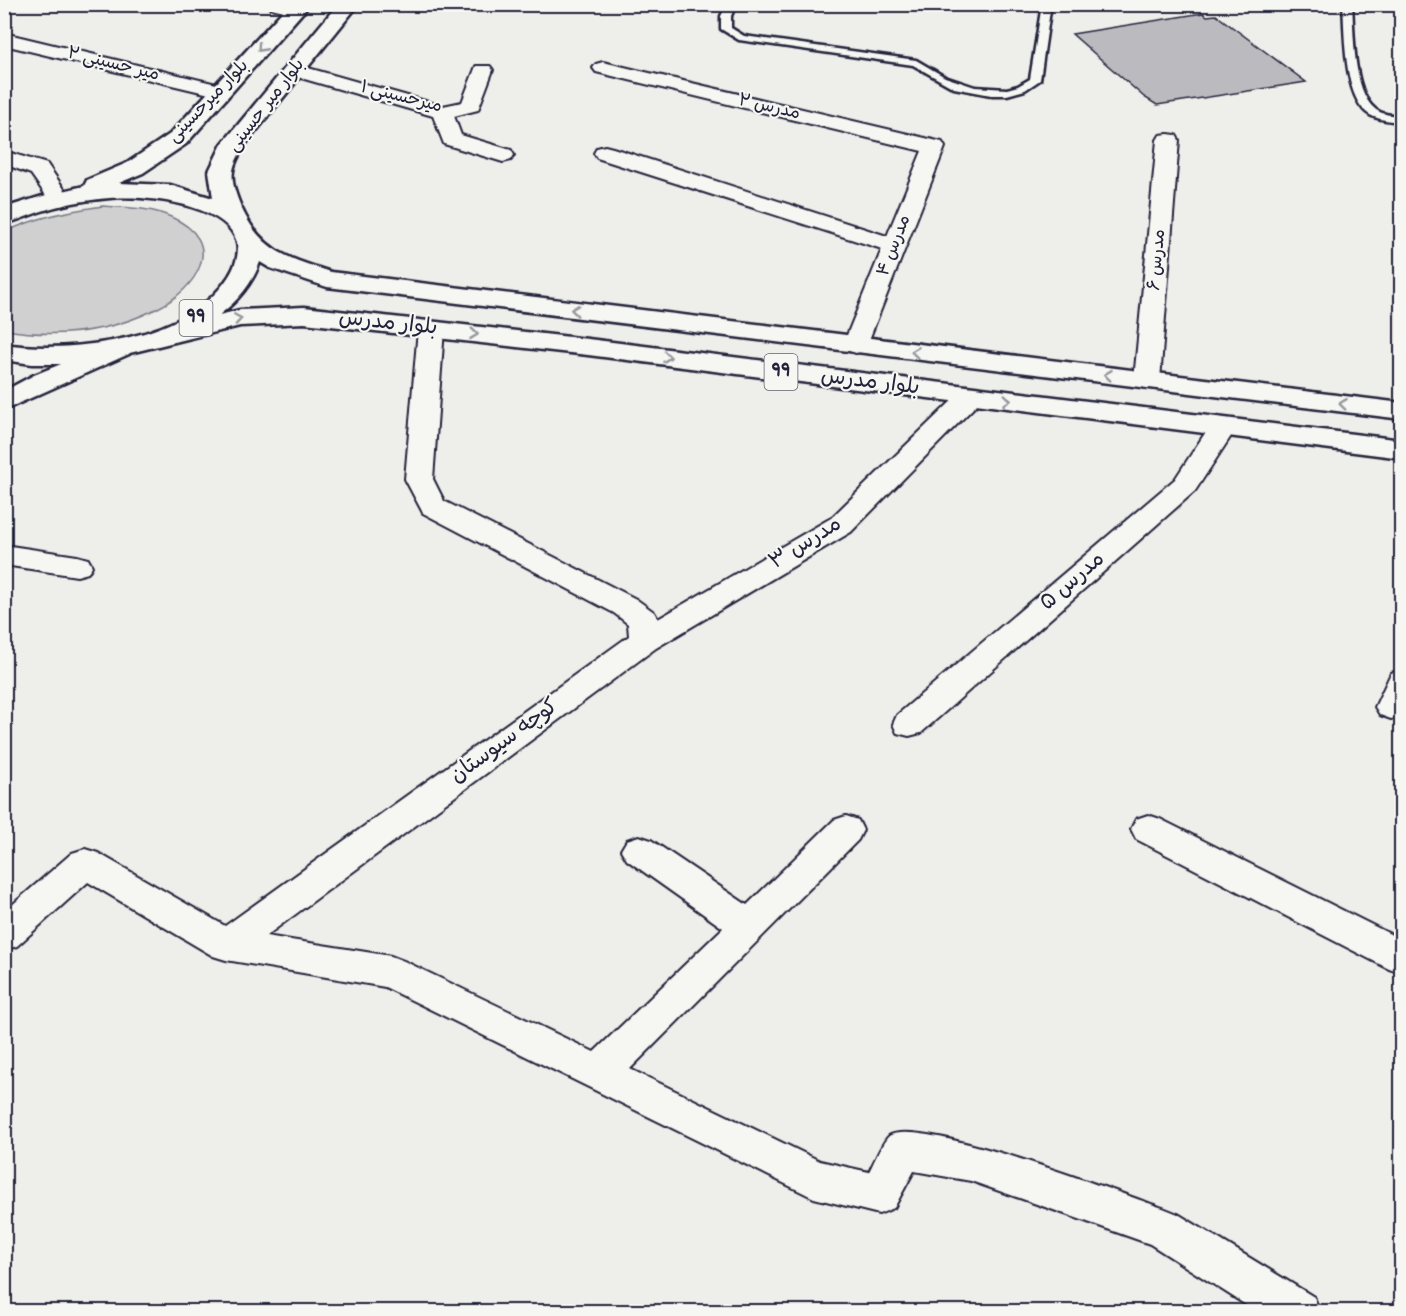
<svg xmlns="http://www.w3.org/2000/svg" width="1406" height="1316" font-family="Dekko,'Playpen Sans Arabic',sans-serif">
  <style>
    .green { fill: #d0d0d1; stroke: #797986; stroke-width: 1.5 }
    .building { fill: #bbbbbf; stroke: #22223b; stroke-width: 1.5 }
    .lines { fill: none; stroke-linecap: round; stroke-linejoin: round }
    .lane-casing { stroke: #22223b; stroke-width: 5 }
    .street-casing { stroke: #22223b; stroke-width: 4 }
    .secondary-casing { stroke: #22223b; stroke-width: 5 }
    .primary-casing { stroke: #22223b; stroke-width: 5 }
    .lane { fill: #f6f6f2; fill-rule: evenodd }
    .street { fill: #f6f6f2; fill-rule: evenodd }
    .secondary { fill: #f6f6f2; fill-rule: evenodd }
    .primary { fill: #f6f6f2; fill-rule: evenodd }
    .oneway { stroke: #9797a0 }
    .labels { text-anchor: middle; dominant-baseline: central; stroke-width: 4.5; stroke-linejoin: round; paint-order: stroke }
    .far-street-label { font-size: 18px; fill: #22223b; stroke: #f6f6f2 }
    .shield { fill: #f6f6f2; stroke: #626272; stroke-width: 1.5 }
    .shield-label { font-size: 21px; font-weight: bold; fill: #22223b }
    .street-label { font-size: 22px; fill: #22223b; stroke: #f6f6f2 }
  </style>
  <rect width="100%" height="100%" fill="#eeeeeb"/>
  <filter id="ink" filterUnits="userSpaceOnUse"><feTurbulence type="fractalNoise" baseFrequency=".0167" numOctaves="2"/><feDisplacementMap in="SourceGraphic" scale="12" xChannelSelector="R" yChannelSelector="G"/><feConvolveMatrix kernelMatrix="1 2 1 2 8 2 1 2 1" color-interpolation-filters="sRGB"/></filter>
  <g filter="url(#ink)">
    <path class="green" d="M103,206C126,208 150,207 171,217C228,242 197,289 156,309C108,333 56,338 5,330V232C37,217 68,211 103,206Z"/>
    <polygon class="building" points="1203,13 1207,16 1216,15 1306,82 1157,105 1144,97 1072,34"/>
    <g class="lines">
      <defs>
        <g id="lane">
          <polygon points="727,4 736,4 731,16 731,28 744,36 916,60 945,77 975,87 1007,89 1018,86 1030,79 1042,4 1051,4 1040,80 1025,90 1007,95 991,95 954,88 913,65 739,40 721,29 721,16"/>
          <path d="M1343,4H1352C1354,31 1352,90 1375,109C1382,115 1392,115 1402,116V122C1391,121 1379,120 1370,115C1343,98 1345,33 1343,4Z"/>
        </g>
        <g id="street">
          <polygon points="269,4 304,4 306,8 304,12 297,14 271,8"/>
          <polygon points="4,33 229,87 232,91 229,95 222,97 4,45"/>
          <polygon points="603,62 942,142 945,147 865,350 856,353 847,350 843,345 882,249 597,158 594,153 597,148 605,146 613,148 887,236 922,151 596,72 593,68 596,64"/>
          <polygon points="294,64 443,106 462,102 476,66 490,66 493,70 478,110 454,116 461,135 511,150 514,155 511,160 503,162 444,144 433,116 287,74 284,70 287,66"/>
          <polygon points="1168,134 1176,135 1179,140 1160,380 1156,386 1147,388 1138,386 1134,380 1157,140 1160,135"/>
          <polygon points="4,151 47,164 71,199 68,204 60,206 52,204 31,174 4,164"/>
          <path d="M431,321L440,324L444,329L433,479L444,501L636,599L654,612L658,619L831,518L963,390L972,388L981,390L985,396L851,532L656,648L266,936L391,956L404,961L594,1052L723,928L627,860L621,850L627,840L639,836L651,840L747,905L834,820L846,816L858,820L863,830L858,840L630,1069L820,1161L869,1172C873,1164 883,1141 889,1136C918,1116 1122,1194 1163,1208L1178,1214L1314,1297L1320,1312H1257L1150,1244L971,1181L914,1171L894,1208L879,1214L814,1198L385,987L226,960L213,956L88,882L17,946L4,950V912L72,853L85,849L98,853L225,926L629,636L628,624L614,613L423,513L405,479L418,329L422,324Z"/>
          <polygon points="1223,419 1233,421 1237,427 1195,491 921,733 909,736 897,733 893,724 897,715 1175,479 1213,421"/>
          <polygon points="4,545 77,556 88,559 92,566 88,573 77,576 4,565"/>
          <polygon points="1402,670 1402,716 1391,719 1380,715 1375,707 1391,673"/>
          <polygon points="1148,815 1160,819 1402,940 1402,973 1389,969 1136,839 1131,829 1136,819"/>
        </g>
        <polygon id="secondary" points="120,340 129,342 133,348 129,354 4,410 4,391 34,375"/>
        <path id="primary" d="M289,4H310L186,144L143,173L119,183L170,185L213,198L209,171L222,144L338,4H359L244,146C240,153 234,163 233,171C231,183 237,197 241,207C261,251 287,258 331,272L1402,403V419L327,287L270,268L260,262C253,283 237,302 219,315L240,310L304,307L588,339L1402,440V458L588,355L304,323L240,326L97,361L63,364H32L4,360V344C72,354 189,340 229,276C271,208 151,194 110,198C86,200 62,204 39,212C27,216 16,221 4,224V208L46,195L84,186L87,180L127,163L170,134Z"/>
      </defs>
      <use href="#lane" class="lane-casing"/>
      <use href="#street" class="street-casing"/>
      <use href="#secondary" class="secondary-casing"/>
      <use href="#primary" class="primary-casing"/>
      <use href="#lane" class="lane"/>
      <use href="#street" class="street"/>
      <use href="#secondary" class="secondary"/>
      <use href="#primary" class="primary"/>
    </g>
    <defs><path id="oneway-chevron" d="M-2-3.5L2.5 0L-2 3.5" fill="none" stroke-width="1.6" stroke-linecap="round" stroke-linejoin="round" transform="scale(1.5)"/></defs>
    <g class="oneway">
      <use href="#oneway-chevron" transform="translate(261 48) rotate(132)"/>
      <use href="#oneway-chevron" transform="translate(575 310) rotate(-173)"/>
      <use href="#oneway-chevron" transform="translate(238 319) rotate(-9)"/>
      <use href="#oneway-chevron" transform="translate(474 334) rotate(7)"/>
      <use href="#oneway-chevron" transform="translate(915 352) rotate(-173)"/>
      <use href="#oneway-chevron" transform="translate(667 357) rotate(7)"/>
      <use href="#oneway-chevron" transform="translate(1108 375) rotate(-173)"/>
      <use href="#oneway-chevron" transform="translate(1007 400) rotate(7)"/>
      <use href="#oneway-chevron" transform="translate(1343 404) rotate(-173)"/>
    </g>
  </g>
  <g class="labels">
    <g class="far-street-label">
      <text transform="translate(113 65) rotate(14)">میر حسینی ۲</text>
      <text transform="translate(401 98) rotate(14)">میرحسینی ۱</text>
      <text transform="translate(209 102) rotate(-46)">بلوار میرحسینی</text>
      <text transform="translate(267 106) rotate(-52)">بلوار میر حسینی</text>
      <text transform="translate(769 108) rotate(13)">مدرس ۲</text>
      <text transform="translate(895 246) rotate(-69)">مدرس ۴</text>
      <text transform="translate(1158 260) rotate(-85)">مدرس ۶</text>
    </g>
    <g class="shield">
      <rect x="179.5" y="300" width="33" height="36" rx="4.5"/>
      <rect x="764.5" y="354" width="33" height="36" rx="4.5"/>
    </g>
    <g class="shield-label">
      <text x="196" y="318">99</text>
      <text x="781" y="372">99</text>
    </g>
    <g class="street-label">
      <text transform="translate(388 324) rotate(6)">بلوار مدرس</text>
      <text transform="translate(870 383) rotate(7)">بلوار مدرس</text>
      <text transform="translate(806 544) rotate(-32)">مدرس ۳</text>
      <text transform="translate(1073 582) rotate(-41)">مدرس ۵</text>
      <text transform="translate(505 742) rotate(-36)">کوچه سیوستان</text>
    </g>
  </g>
  <rect width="1406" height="1316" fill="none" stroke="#f6f6f2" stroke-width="24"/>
  <rect x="12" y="12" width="1382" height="1292" fill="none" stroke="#22223b" stroke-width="2" filter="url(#ink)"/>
</svg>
